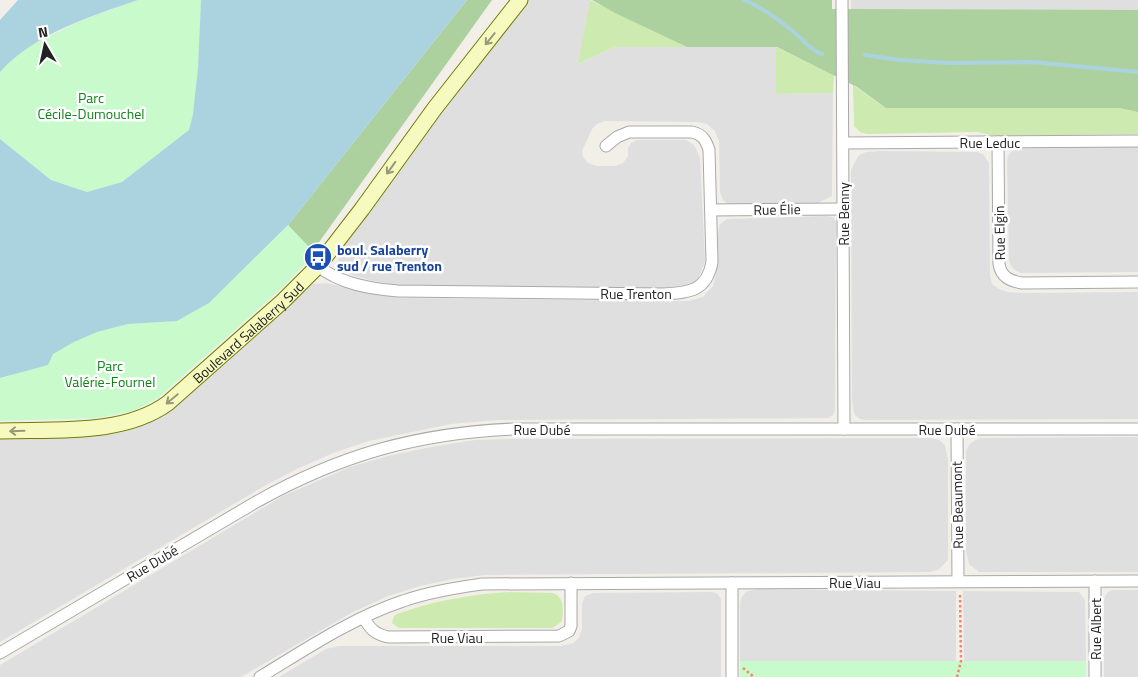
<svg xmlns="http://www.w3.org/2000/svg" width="1138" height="677" font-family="'Titillium Web',sans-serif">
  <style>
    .residential { fill: #e0dfdf }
    .grass { fill: #cdebb0 }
    .forest { fill: #add19e }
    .park { fill: #c8facc }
    .water { fill: #aad3df }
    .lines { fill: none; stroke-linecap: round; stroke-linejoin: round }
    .stream { stroke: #aad3df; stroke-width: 4 }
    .street-casing { stroke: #a9a9a9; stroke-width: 13 }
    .secondary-casing { stroke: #707d05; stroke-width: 17 }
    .path { stroke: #fa8072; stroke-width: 2.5; stroke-dasharray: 2.5 2.5; stroke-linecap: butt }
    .street { stroke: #fff; stroke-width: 11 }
    .secondary { stroke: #f7fabf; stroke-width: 15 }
    .oneway { stroke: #979978 }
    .labels { text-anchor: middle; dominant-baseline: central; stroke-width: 5; stroke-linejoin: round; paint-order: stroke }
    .park-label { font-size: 14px; fill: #0c8416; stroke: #fff }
    .street-label { font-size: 14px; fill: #222; stroke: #fff }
    .transit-label { font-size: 14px; font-weight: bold; fill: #164399; stroke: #fff; text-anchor: start }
  </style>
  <rect width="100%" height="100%" fill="#f2efe9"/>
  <g class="residential">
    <polygon points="525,0 590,0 579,64 615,47 776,47 776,94 833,93 832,196 818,203 729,205 723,200 720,192 719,141 715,131 707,124 697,122 605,121 597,124 592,129 582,151 583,157 588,163 597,166 616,166 623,163 628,156 628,148 631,143 637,140 686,140 694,145 697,151 700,158 705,261 698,280 688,287 676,289 400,285 373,281 352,275 342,271 338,264 340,247"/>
    <rect x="851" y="0" width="287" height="10"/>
    <polygon points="1138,146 1138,272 1021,273 1015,270 1011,266 1009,260 1007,161 1009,154 1014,150 1023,147"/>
    <polygon points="880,151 977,152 983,154 989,163 989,173 990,276 992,284 999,289 1008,292 1021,293 1138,292 1138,419 865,420 860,419 855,415 853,409 852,398 851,170 858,156 866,152"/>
    <polygon points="826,216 833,217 836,222 836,228 835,410 833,415 828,418 497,420 451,424 369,441 333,453 297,469 266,485 0,642 0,437 139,424 303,288 313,284 327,283 373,294 401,298 688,301 703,297 713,286 716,273 718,233 720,224 727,219"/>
    <polygon points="1138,437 1138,572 979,572 969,564 966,551 966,451 969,445 974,441 981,438 988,438"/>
    <polygon points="930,438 939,440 945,445 948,460 948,560 938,570 929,572 485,575 453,579 420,586 388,596 351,613 241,677 0,677 0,665 283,496 350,467 388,456 431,447 475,440 511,439"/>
    <polygon points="756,589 956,591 956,661 740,661 740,606 741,598 746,592"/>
    <polygon points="1113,590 1138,590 1138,677 1104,677 1104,602 1105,596 1108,592"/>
    <polygon points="963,591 1079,592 1085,600 1086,661 964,661"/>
    <polygon points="713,592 718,594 721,599 721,677 279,677 326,649 339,646 561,646 573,643 579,638 582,628 582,603 585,596 593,593"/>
  </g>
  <g class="grass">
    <polygon points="590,0 687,47 615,47 578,64"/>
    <polygon points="776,47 834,75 833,93 776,94"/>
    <polygon points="853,85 886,108 1119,108 1138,112 1138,134 996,136 977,132 867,134 860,132 854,126"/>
    <path d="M509,592L553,593C565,598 563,609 562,621L553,628H399L392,623L394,616L397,614C434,601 470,594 509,592Z"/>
  </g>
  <g class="forest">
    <polygon points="467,0 492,0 312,252 288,225"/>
    <polygon points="592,0 832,0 832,9 1138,10 1138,112 1119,108 886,108 857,87 777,47 687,47 615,13"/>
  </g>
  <g class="park">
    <polygon points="138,0 201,0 198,68 193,114 189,131 122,182 87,192 51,180 0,139 0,71 26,48 80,21"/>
    <polygon points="288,225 315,253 282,288 158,398 133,411 98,418 0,421 0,378 9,376 74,342 97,332 128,324 177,321 209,303"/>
    <rect x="740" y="661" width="346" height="16"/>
  </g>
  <g class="water">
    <path d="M18,0H138C91,16 34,34 0,72V20Z"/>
    <polygon points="201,0 467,0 288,225 209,303 177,321 128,324 97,332 74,342 53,354 48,365 0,378 0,139 51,180 87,192 122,182 189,130 193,114 198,68"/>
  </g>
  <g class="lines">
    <g class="stream">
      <path d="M744,0C764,8 781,21 797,35C806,42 811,51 822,54"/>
      <polyline points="865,55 900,60 950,63 1033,62 1138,72"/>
    </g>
    <defs>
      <g id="street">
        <polyline points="842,0 844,429"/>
        <path d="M998,142L999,264C1001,277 1010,281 1022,283L1138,282"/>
        <polyline points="843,143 1138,141"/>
        <polyline points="711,210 843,209"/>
        <path d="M318,266C340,284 371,289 398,291L663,294C689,293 707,291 712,262L709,150C706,140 702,134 692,132H629L617,137L606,146"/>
        <polyline points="957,429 958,581"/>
        <polyline points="1095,581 1095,677"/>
        <polyline points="732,583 732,677"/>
        <path d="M364,618C370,629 375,634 388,637L559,636L569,631L571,626V583"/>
        <path d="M0,653L256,502C340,455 417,433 513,429H1138"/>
        <path d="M260,677C306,649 352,618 403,601C428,592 456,588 482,584L1138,581"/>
      </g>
      <g id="secondary">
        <path id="s1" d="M0,431C54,429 123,436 168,403L283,301L318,266L362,209L435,108L520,0"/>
      </g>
    </defs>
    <use href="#street" class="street-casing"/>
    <use href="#secondary" class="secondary-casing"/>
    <g class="path">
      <polyline points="743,668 754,677"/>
      <polyline points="957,677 961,661 960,594"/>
    </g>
    <use href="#street" class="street"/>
    <use href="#secondary" class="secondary"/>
  </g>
  <defs><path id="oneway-shaft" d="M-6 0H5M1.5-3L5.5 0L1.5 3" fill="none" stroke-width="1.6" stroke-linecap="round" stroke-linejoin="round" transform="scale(1.25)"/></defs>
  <g class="oneway">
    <use href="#oneway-shaft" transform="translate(490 39) rotate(129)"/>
    <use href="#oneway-shaft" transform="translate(391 168) rotate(126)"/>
    <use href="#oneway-shaft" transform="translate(172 399) rotate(140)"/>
    <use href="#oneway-shaft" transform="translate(17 431) rotate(178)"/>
  </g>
  <defs>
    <symbol id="bus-disc" viewBox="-11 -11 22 22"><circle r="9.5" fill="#1a4fb4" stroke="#fff"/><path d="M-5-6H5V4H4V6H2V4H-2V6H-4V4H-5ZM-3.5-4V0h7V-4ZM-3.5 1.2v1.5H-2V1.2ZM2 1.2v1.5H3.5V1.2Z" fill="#fff"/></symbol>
  </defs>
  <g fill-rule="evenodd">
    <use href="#bus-disc" x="302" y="241" width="32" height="32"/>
  </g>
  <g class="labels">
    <g class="park-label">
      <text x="91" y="97">Parc<tspan x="91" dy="16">Cécile-Dumouchel</tspan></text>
      <text x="110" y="365">Parc<tspan x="110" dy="16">Valérie-Fournel</tspan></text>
    </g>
    <g class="street-label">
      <text x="990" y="142">Rue Leduc</text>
      <text transform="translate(777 209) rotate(-1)">Rue Élie</text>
      <text transform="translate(843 214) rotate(-90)">Rue Benny</text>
      <text transform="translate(999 233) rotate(-91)">Rue Elgin</text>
      <text x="636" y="293">Rue Trenton</text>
      <text stroke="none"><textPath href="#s1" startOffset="280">Boulevard Salaberry Sud</textPath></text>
      <text x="542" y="429">Rue Dubé</text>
      <text x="947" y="429">Rue Dubé</text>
      <text transform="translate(957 505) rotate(-91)">Rue Beaumont</text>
      <text transform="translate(152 563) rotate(-31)">Rue Dubé</text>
      <text x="855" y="582">Rue Viau</text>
      <text transform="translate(1095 629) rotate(-90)">Rue Albert</text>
      <text x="457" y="637">Rue Viau</text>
    </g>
    <g class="transit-label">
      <text x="337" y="249">boul. Salaberry<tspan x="337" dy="16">sud / rue Trenton</tspan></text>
    </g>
  </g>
  <g transform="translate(45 45) rotate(351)" stroke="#ffffff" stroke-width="4" paint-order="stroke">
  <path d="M0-4L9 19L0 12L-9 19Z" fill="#222222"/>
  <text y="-8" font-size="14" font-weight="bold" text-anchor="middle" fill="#222222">N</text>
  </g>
</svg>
